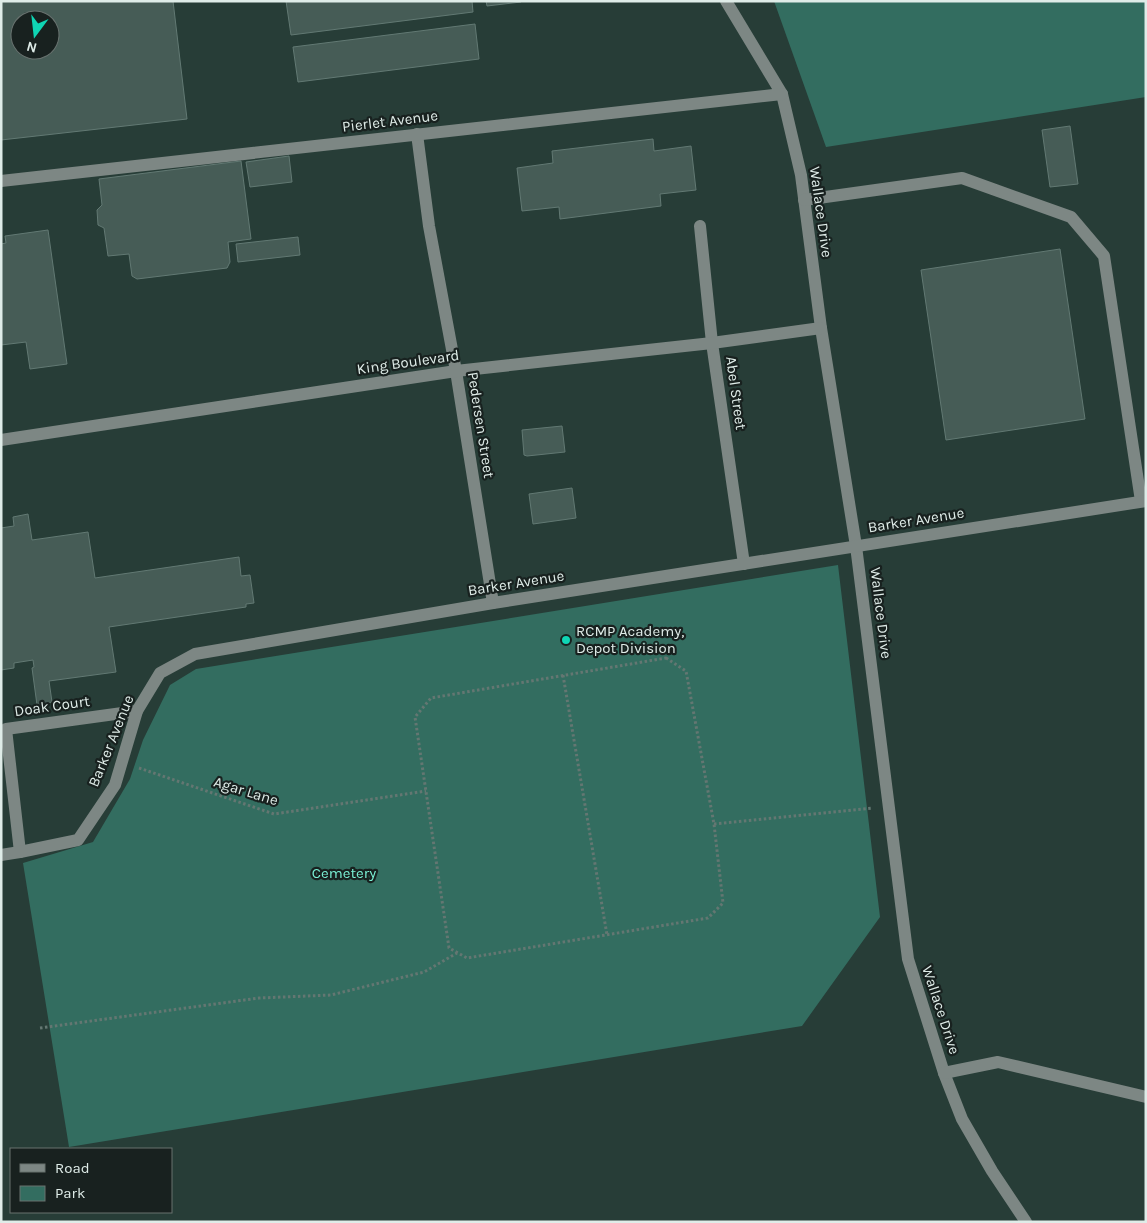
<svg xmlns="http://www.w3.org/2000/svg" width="1147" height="1223" font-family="Karla,sans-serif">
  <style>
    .green { fill: #336d60 }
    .building { fill: #465c56; stroke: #627973; fill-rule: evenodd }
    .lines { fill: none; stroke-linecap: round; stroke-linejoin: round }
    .path { stroke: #647772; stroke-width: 3; stroke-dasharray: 2.5 2.5; stroke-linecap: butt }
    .minor { stroke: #7d8784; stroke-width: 12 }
    .poi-dot { fill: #0fd5b4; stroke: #18211f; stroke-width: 2 }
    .labels { text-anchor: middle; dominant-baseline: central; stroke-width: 4.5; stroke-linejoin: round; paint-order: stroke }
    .street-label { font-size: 15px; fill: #dfece8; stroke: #18211f }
    .poi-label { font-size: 15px; fill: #dfece8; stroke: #18211f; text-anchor: start }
    .park-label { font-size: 15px; fill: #7af1d5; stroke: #18211f }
  </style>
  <rect width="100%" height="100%" fill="#273d37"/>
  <g class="green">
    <polygon points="774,1 1146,1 1146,97 826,147"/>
    <polygon points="838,565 880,917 802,1026 69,1147 23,863 93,842 130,779 143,740 170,685 196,669"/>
  </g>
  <g class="building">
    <path d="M1,1H173L187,119L1,140ZM20,20H50V50H20Z"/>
    <polygon points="286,1 472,1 473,12 291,35"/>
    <polygon points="486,1 521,1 521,2 487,6"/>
    <polygon points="475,24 479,59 298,82 293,47"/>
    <polygon points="1070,126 1078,184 1050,187 1042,130"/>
    <polygon points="653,139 654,151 691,146 696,190 660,194 661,206 560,219 559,207 522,211 517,168 553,163 552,151"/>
    <polygon points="289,156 292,182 250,187 246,162"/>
    <polygon points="241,161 251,239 228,242 230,262 227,268 137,279 132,276 129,254 108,256 104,228 98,225 97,210 102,205 99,179"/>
    <polygon points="48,230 67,364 30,369 26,342 1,345 1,244 6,243 5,236"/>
    <polygon points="298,237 300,255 238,262 236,244"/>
    <polygon points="1060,249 1085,419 946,440 921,270"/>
    <polygon points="562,426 565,452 527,456 524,455 522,430"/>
    <polygon points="572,488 576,518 533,524 529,494"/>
    <polygon points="28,514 32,540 88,532 95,578 239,557 241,576 250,575 254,603 246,604 246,607 109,627 116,672 49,681 52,702 37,705 32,668 34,667 33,660 14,663 14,668 1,670 1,528 14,526 13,517"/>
  </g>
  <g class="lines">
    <g class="path">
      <polygon points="666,658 686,671 714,824 723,903 708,918 467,958 449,948 415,717 431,698"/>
      <polyline points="563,675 607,935"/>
      <polyline points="139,768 274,814 426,791"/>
      <polyline points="714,824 873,808"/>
      <polyline points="40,1028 259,998 331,995 424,972 457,953"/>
    </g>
    <g class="minor">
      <polyline points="726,1 782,94 801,175 821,328 856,546 908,959 944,1073 962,1119 992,1171 1026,1222"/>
      <polyline points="417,134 429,226 456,371 493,603"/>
      <polyline points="1,181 782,94"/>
      <polyline points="804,200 962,178 1071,217 1104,256 1141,501"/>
      <polyline points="700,226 712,343 744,564"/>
      <polyline points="1,440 456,371 712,343 821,328"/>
      <polyline points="20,852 6,729 137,711"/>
      <polyline points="1,855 20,852 78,840 115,785 137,711 160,673 195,654 493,603 1146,501"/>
      <polyline points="944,1073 998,1062 1146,1097"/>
    </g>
  </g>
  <circle class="poi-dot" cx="566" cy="640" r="5"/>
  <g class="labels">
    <g class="street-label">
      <text transform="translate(390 121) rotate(-7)">Pierlet Avenue</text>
      <text transform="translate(821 212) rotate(82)">Wallace Drive</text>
      <text transform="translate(408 362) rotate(-8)">King Boulevard</text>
      <text transform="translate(736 393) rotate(82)">Abel Street</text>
      <text transform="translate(481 425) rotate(81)">Pedersen Street</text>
      <text transform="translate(916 520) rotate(-9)">Barker Avenue</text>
      <text transform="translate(516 583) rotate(-9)">Barker Avenue</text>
      <text transform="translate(881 613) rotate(83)">Wallace Drive</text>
      <text transform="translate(52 706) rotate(-8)">Doak Court</text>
      <text transform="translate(111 741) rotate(-68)">Barker Avenue</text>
      <text transform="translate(246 791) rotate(17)">Agar Lane</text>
      <text transform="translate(941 1010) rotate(72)">Wallace Drive</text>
    </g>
    <g class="poi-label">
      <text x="576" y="631">RCMP Academy,<tspan x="576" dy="17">Depot Division</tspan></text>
    </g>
    <g class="park-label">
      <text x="344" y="873">Cemetery</text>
    </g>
  </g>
  <rect width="1147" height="1223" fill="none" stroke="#dfece8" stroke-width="5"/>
  <rect x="10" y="1148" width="162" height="65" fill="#18211f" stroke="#68726f"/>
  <rect x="20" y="1164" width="25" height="8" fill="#7d8784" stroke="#68726f"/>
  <text x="55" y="1173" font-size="15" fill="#dfece8">Road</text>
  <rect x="20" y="1186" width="25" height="15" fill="#336d60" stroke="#68726f"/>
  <text x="55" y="1198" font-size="15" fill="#dfece8">Park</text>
  <g transform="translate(35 35) rotate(195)"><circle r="24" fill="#18211f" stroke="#68726f"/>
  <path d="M0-4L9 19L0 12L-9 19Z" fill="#0fd5b4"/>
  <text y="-8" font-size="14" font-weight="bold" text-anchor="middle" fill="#dfece8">N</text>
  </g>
</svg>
